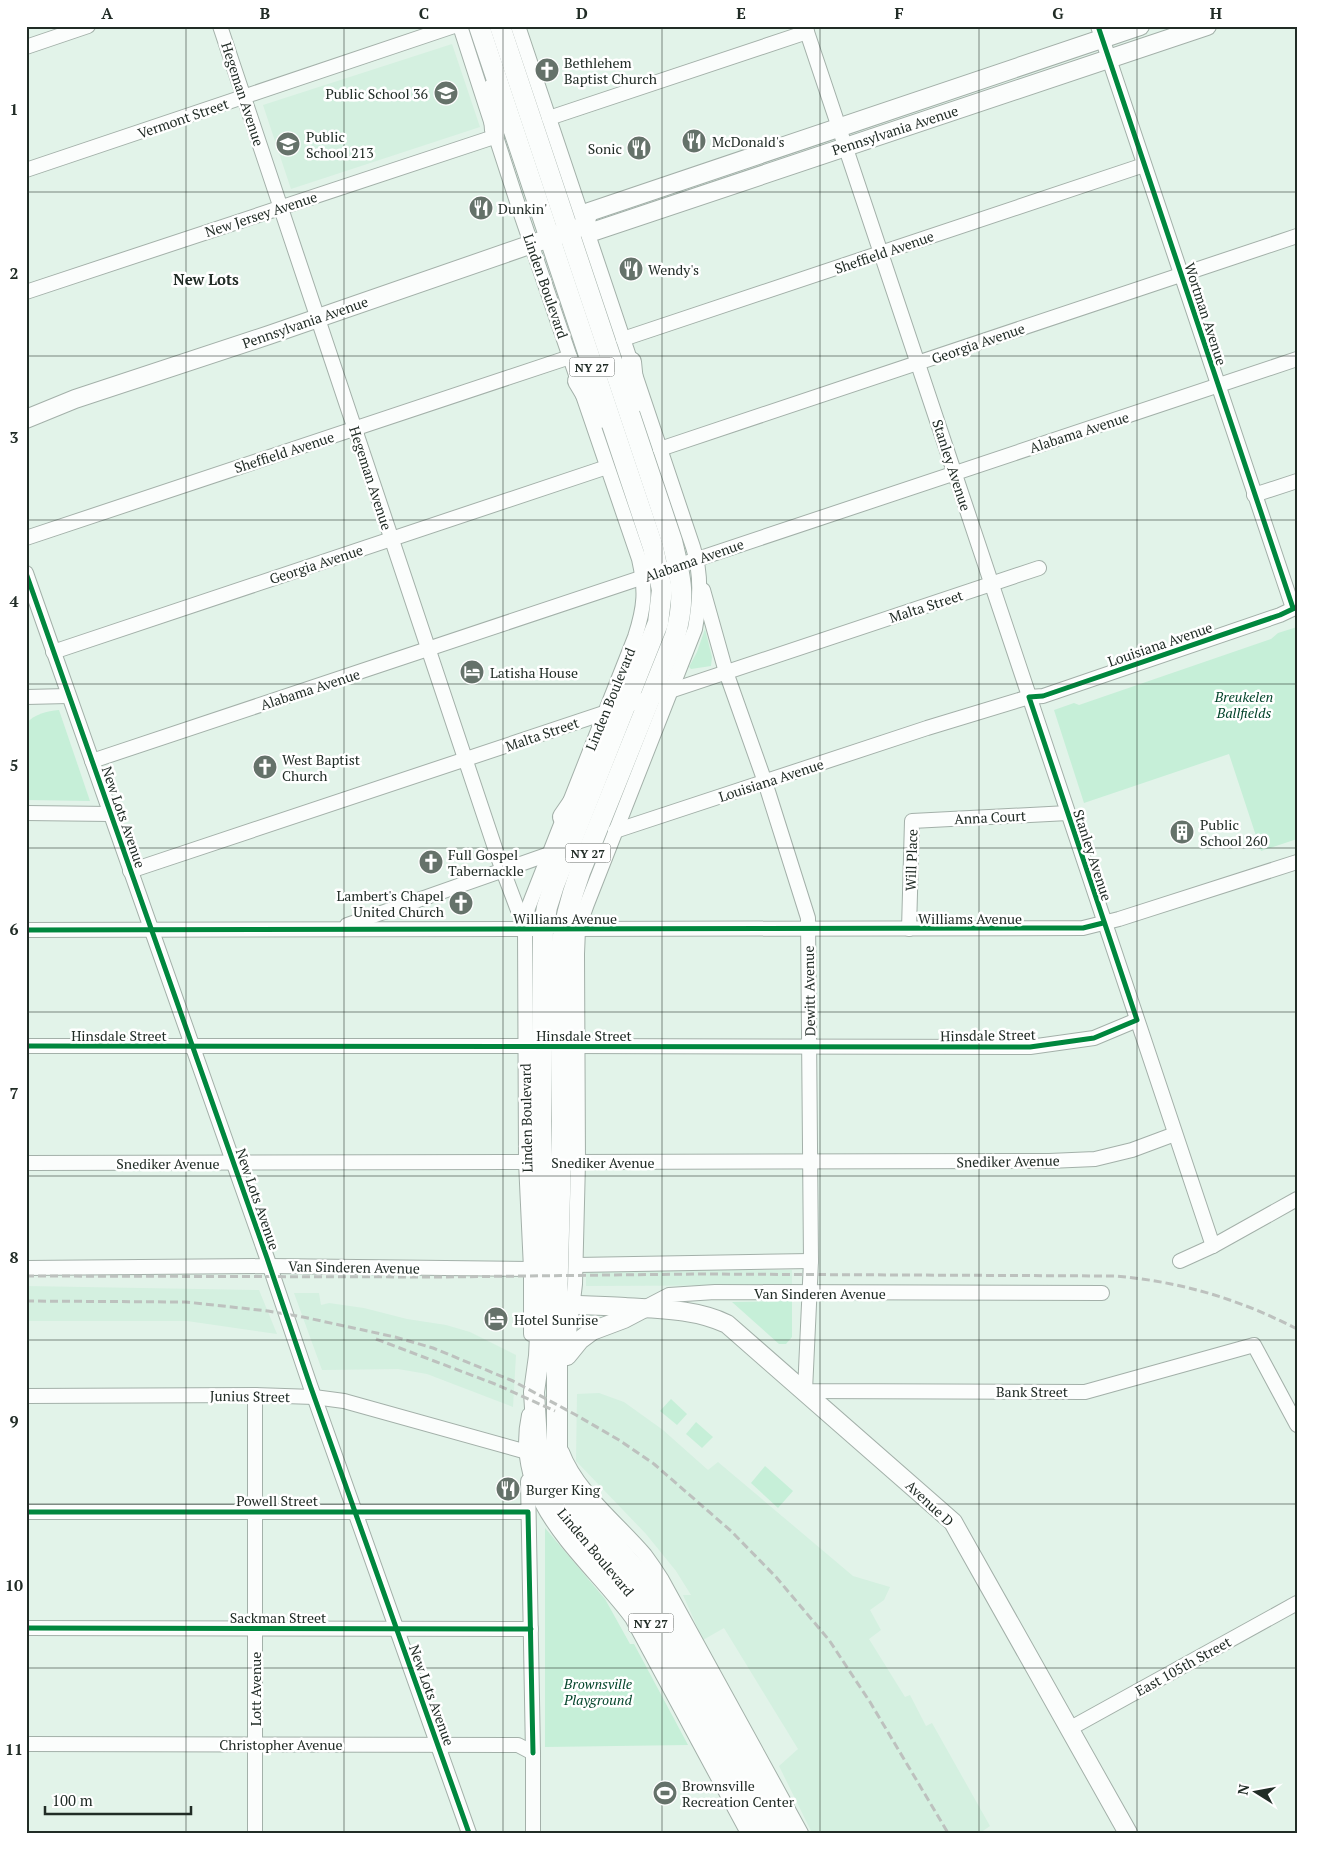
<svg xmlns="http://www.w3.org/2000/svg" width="1323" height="1859" font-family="'PT Serif',serif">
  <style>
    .built { fill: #d4f0e0 }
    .green { fill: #c6efd8 }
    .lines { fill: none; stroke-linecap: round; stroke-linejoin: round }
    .minor-casing { stroke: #a3b0a9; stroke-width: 16 }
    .major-casing { stroke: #a3b0a9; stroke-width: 20 }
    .highway-casing { stroke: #a3b0a9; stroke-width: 22 }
    .minor { stroke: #fbfdfc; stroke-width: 14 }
    .major { stroke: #fbfdfc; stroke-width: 18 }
    .highway { stroke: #fbfdfc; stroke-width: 20 }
    .rail { stroke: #bdc1be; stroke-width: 3; stroke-dasharray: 8 4; stroke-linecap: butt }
    .cycleway-casing { stroke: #fff; stroke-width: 8 }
    .cycleway { stroke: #00873e; stroke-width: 5 }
    .grid { fill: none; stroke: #212c26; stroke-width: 1; stroke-opacity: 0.55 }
    .labels { text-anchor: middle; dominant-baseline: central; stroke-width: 5; stroke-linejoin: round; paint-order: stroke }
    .shield { fill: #fff; stroke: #646b67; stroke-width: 1 }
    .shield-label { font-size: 12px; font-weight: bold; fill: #212c26 }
    .poi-label { font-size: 14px; fill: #212c26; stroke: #fff; text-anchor: start }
    .street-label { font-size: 14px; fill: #212c26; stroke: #fff }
    .park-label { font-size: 14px; font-style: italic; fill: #04452b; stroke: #fff }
    .neighbourhood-label { font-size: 15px; font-weight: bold; fill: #212c26; stroke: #fff }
    .neatline { fill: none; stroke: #212c26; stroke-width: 2 }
    .grid-label { font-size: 16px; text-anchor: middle; font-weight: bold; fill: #212c26 }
  </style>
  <rect width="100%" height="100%" fill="#e2f3e9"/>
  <g class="built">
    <polygon points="452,44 480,127 291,189 263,105"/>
    <polygon points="586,1270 792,1270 792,1285 586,1286"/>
    <polygon points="26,1286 259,1290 277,1334 187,1321 26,1321"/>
    <polygon points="294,1293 319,1293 321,1305 329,1303 364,1308 407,1319 446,1325 470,1332 516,1355 513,1407 427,1374 398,1369 322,1370"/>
    <polygon points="599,1393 624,1402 663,1430 708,1470 718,1462 853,1576 890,1587 884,1600 870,1610 881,1630 869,1639 905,1697 910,1695 926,1726 932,1723 990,1826 980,1833 812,1833 779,1766 798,1749 724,1628 703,1640 683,1595 691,1595 676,1571 646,1534 576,1461 577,1394"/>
  </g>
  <g class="green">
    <polygon points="1297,627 1297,839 1261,851 1229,754 1084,803 1054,710 1074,703 1079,705 1271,639 1278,633"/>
    <polygon points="705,629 712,657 711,666 691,669 689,667 697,652"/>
    <path d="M59,710L90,801L26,800V723C36,714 46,711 59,710Z"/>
    <polygon points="792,1301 792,1337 786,1344 779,1344 732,1302"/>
    <polygon points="671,1399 687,1414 677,1425 660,1411"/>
    <polygon points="696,1422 713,1437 702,1448 686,1434"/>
    <polygon points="765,1466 793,1491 778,1508 751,1483"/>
    <polygon points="545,1528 605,1599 630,1644 634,1644 688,1745 545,1747"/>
  </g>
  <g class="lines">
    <defs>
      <g id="minor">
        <polyline points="220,26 499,860 525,929"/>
        <path d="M460,26L522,217L639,559C646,590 645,606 635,637L528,908L525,929L526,1162L531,1269V1334"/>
        <path d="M518,26L693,547C702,575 700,601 695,629L587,904L578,929L577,954L578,1162L575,1284L566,1358"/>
        <polyline points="805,26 1213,1246"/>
        <polyline points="1098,26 1293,608"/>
        <polyline points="26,47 88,26"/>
        <polyline points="549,118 807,32"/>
        <polyline points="26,170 454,26"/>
        <polyline points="26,292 497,136"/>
        <polyline points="623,339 1144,165"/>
        <polyline points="660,449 1297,236"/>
        <polyline points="1254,495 1297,481"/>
        <polyline points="26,538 570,357"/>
        <polyline points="26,573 267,1258 310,1385 469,1833"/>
        <polyline points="703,590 726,672 765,782 808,918 811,1261 805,1391 1085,1392 1254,1345 1297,1425"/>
        <polyline points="53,652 607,467"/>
        <polyline points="26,697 68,696"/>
        <polyline points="92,761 1297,359"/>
        <polyline points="26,813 111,814"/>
        <polyline points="615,831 927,728 1029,697 1043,696 1280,615 1297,607"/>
        <polyline points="130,871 1039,568"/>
        <polyline points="347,925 549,854"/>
        <polyline points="570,929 1083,928 1119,919 1297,862"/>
        <polyline points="909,929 912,821 1068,813"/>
        <polyline points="26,930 534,929"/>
        <polyline points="26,1046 533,1046"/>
        <polyline points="569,1046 1030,1047 1094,1038 1137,1020"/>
        <polyline points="570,1162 1049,1161 1095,1159 1132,1150 1175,1134"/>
        <polyline points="26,1163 534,1162"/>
        <polyline points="1180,1261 1213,1246 1297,1199"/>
        <polyline points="576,1265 811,1261"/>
        <polyline points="26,1268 270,1266 531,1269"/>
        <polyline points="644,1308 669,1295 715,1292 1102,1293"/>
        <polyline points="255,1395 255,1833"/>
        <polyline points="26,1396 255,1395 314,1397 344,1401 527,1452"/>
        <path d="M529,1415C510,1503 586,1556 632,1618L748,1833"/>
        <path d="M562,1452C577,1492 618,1523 645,1555C651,1563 657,1572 662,1580L801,1833"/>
        <polyline points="528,1481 533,1753 533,1833"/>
        <polyline points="26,1512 528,1512"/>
        <polyline points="26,1628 531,1629"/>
        <polyline points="1069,1729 1297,1603"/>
        <polyline points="26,1744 518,1745 533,1753"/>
      </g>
      <g id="major">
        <polyline points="584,226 589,212 1140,26"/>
        <polyline points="26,419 75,399 269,335 584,226 595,231 1207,26"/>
        <path d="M545,1305C572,1304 598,1306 625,1307C659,1309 696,1309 727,1324L953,1522L1128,1833"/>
        <polyline points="567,1356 580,1340 592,1331 624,1319 643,1309"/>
      </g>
      <g id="highway">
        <polyline points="479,26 653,547 662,590 658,623 554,885 547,907 543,929 541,1151 544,1256 539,1356 534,1392 538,1457 545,1483 553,1500 566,1519 625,1583 642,1608 757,1817 763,1833"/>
        <path d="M500,26L672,541C681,578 686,598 675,636L580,872C571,897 564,922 561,949L562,1121L557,1304V1459L564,1481L579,1505L645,1580L659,1602L761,1786L783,1833"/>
        <polyline points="492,89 495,130"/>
        <polyline points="631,362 635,402"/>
        <polyline points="578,381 600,418"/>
        <polyline points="563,817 585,785"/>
      </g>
    </defs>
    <use href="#minor" class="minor-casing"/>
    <use href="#major" class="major-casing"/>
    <use href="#highway" class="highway-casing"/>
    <use href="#minor" class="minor"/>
    <use href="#major" class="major"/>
    <use href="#highway" class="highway"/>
    <g class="rail">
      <path d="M26,1276L439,1277L697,1274L1114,1276C1179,1281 1239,1299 1297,1329"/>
      <polyline points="26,1301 186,1302 268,1311 303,1317 395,1337 433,1348 513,1381 576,1415 619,1440 654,1464 731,1531 776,1577 829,1640 870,1702 948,1833"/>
      <polyline points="376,1339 495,1384 555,1411"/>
    </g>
    <defs>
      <g id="cycleway">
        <polyline points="1098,26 1293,608"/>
        <polyline points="26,573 267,1258 310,1385 469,1833"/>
        <polyline points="26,930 1063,928 1083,928 1103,923"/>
        <polyline points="26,1046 1030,1047 1094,1038 1137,1020 1029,697 1043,696 1280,615 1297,607"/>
        <polyline points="26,1512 528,1512 533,1753"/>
        <polyline points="26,1628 531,1629"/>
      </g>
    </defs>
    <use href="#cycleway" class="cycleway-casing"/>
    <use href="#cycleway" class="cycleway"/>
  </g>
  <path class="grid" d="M186,26V1833M344,26V1833M503,26V1833M662,26V1833M820,26V1833M979,26V1833M1137,26V1833M26,192H1297M26,356H1297M26,520H1297M26,684H1297M26,848H1297M26,1012H1297M26,1176H1297M26,1340H1297M26,1504H1297M26,1668H1297"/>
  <defs>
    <symbol id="church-disc" viewBox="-11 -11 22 22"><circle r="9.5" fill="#65726a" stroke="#fff"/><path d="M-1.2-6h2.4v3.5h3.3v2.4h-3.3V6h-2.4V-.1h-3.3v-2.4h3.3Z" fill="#fff"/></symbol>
    <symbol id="school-disc" viewBox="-11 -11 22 22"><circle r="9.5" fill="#65726a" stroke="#fff"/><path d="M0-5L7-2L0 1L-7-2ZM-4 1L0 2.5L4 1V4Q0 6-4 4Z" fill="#fff"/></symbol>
    <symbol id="restaurant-disc" viewBox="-11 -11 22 22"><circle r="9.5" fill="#65726a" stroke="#fff"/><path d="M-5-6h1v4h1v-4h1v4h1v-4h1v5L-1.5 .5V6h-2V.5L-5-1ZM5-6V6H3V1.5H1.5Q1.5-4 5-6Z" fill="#fff"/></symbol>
    <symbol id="hotel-disc" viewBox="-11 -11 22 22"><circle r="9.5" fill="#65726a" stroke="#fff"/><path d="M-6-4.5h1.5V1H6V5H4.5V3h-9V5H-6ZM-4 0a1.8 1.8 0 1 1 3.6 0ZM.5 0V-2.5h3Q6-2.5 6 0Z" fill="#fff"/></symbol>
    <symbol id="building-disc" viewBox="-11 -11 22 22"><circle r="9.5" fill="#65726a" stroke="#fff"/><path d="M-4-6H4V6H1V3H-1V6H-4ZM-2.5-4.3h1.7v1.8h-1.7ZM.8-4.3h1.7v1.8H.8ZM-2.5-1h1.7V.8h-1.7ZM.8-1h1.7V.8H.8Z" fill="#fff"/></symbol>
    <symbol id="stadium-disc" viewBox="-11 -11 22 22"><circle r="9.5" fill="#65726a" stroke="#fff"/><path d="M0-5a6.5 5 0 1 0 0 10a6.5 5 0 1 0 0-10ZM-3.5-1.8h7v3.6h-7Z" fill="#fff"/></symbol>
  </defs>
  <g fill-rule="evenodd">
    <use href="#church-disc" x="533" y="56" width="28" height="28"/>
    <use href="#school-disc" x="432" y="79" width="28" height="28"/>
    <use href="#restaurant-disc" x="680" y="127" width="28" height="28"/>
    <use href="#school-disc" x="274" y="130" width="28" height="28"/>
    <use href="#restaurant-disc" x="625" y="134" width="28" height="28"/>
    <use href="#restaurant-disc" x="467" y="194" width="28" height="28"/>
    <use href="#restaurant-disc" x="617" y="255" width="28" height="28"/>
    <use href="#hotel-disc" x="458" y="658" width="28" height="28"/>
    <use href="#church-disc" x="251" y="753" width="28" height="28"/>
    <use href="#building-disc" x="1168" y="818" width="28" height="28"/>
    <use href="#church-disc" x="417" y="848" width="28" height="28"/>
    <use href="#church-disc" x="447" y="889" width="28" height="28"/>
    <use href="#hotel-disc" x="482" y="1305" width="28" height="28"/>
    <use href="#restaurant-disc" x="494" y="1475" width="28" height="28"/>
    <use href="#stadium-disc" x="651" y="1779" width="28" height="28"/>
  </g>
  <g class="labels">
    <g class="shield">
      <rect x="569.5" y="357.5" width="45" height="19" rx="4"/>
      <rect x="565.5" y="843.5" width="45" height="19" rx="4"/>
      <rect x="628.5" y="1613.5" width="45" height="19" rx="4"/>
    </g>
    <g class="shield-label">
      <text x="592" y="367">NY 27</text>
      <text x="588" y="853">NY 27</text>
      <text x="651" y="1623">NY 27</text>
    </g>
    <g class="poi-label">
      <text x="564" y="62">Bethlehem<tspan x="564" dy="16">Baptist Church</tspan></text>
      <text x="428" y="93" text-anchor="end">Public School 36</text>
      <text x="306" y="136">Public<tspan x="306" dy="16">School 213</tspan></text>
      <text x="712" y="141">McDonald's</text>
      <text x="622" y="148" text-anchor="end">Sonic</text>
      <text x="498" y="208">Dunkin'</text>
      <text x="648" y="269">Wendy's</text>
      <text x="490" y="672">Latisha House</text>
      <text x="282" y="759">West Baptist<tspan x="282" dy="16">Church</tspan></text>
      <text x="1200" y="824">Public<tspan x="1200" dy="16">School 260</tspan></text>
      <text x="448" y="854">Full Gospel<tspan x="448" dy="16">Tabernackle</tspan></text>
      <text x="444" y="895" text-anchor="end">Lambert's Chapel<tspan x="444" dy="16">United Church</tspan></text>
      <text x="514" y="1319">Hotel Sunrise</text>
      <text x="526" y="1489">Burger King</text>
      <text x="682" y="1785">Brownsville<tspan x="682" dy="16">Recreation Center</tspan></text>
    </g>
    <g class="street-label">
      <text transform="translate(243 94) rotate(72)">Hegeman Avenue</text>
      <text transform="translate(183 118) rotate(-19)">Vermont Street</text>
      <text transform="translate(895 130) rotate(-18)">Pennsylvania Avenue</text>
      <text transform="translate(261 214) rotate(-18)">New Jersey Avenue</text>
      <text transform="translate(884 252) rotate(-19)">Sheffield Avenue</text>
      <text transform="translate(546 286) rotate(71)">Linden Boulevard</text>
      <text transform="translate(1206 314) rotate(72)">Wortman Avenue</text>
      <text transform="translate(305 322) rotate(-19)">Pennsylvania Avenue</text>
      <text transform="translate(978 343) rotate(-19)">Georgia Avenue</text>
      <text transform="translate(1079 432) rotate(-18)">Alabama Avenue</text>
      <text transform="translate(284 452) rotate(-18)">Sheffield Avenue</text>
      <text transform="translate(952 465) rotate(72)">Stanley Avenue</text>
      <text transform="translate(371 478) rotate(72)">Hegeman Avenue</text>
      <text transform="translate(694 560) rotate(-19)">Alabama Avenue</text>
      <text transform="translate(316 564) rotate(-18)">Georgia Avenue</text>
      <text transform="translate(926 606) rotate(-18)">Malta Street</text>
      <text transform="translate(1160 644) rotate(-19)">Louisiana Avenue</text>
      <text transform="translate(310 689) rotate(-18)">Alabama Avenue</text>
      <text transform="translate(610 699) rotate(-68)">Linden Boulevard</text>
      <text transform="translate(542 734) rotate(-19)">Malta Street</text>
      <text transform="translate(771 780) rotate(-18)">Louisiana Avenue</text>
      <text transform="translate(124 817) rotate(71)">New Lots Avenue</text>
      <text transform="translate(990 817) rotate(-3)">Anna Court</text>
      <text transform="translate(1093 855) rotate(72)">Stanley Avenue</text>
      <text transform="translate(911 860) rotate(-88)">Will Place</text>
      <text x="565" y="918">Williams Avenue</text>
      <text x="970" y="918">Williams Avenue</text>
      <text transform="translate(809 991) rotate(-91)">Dewitt Avenue</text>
      <text x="119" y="1035">Hinsdale Street</text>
      <text x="584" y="1035">Hinsdale Street</text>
      <text transform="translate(988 1035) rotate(-1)">Hinsdale Street</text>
      <text transform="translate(526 1118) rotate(-91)">Linden Boulevard</text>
      <text transform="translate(1008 1161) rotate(-1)">Snediker Avenue</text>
      <text x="603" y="1162">Snediker Avenue</text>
      <text x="168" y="1163">Snediker Avenue</text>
      <text transform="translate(258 1199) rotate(71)">New Lots Avenue</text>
      <text transform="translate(354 1267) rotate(1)">Van Sinderen Avenue</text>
      <text x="820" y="1293">Van Sinderen Avenue</text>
      <text x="1032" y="1391">Bank Street</text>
      <text transform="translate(250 1396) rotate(1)">Junius Street</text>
      <text x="277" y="1500">Powell Street</text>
      <text transform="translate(930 1503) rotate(43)">Avenue D</text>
      <text transform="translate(596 1552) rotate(50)">Linden Boulevard</text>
      <text x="278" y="1617">Sackman Street</text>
      <text transform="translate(1183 1666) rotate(-29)">East 105th Street</text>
      <text transform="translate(255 1689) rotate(-90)">Lott Avenue</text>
      <text transform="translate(432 1695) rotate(70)">New Lots Avenue</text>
      <text x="281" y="1744">Christopher Avenue</text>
    </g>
    <g class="park-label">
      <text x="1244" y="696">Breukelen<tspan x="1244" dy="16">Ballfields</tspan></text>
      <text x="598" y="1683">Brownsville<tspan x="598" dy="16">Playground</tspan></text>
    </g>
    <g class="neighbourhood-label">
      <text x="206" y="279">New Lots</text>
    </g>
  </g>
  <rect width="1323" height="1859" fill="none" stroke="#ffffff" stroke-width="55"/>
  <g transform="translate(1256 1792) rotate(281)" stroke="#ffffff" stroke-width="4" paint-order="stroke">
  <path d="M0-4L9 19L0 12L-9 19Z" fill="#212c26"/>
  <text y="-8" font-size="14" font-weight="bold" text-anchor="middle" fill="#212c26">N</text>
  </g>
  <path d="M45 1806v8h146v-8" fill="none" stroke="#212c26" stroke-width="2.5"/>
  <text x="52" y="1806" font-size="15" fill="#212c26" stroke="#ffffff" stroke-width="4" paint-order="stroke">100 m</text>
  <rect x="28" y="28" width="1268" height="1804" class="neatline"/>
  <g class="grid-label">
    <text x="107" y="19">A</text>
    <text x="265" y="19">B</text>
    <text x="424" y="19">C</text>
    <text x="582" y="19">D</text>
    <text x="741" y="19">E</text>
    <text x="899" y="19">F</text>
    <text x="1058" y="19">G</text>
    <text x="1216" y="19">H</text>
    <text x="14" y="115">1</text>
    <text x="14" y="279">2</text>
    <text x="14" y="443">3</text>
    <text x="14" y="607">4</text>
    <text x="14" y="771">5</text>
    <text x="14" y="935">6</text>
    <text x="14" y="1099">7</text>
    <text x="14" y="1263">8</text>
    <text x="14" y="1427">9</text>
    <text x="14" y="1591">10</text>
    <text x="14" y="1755">11</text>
  </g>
</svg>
